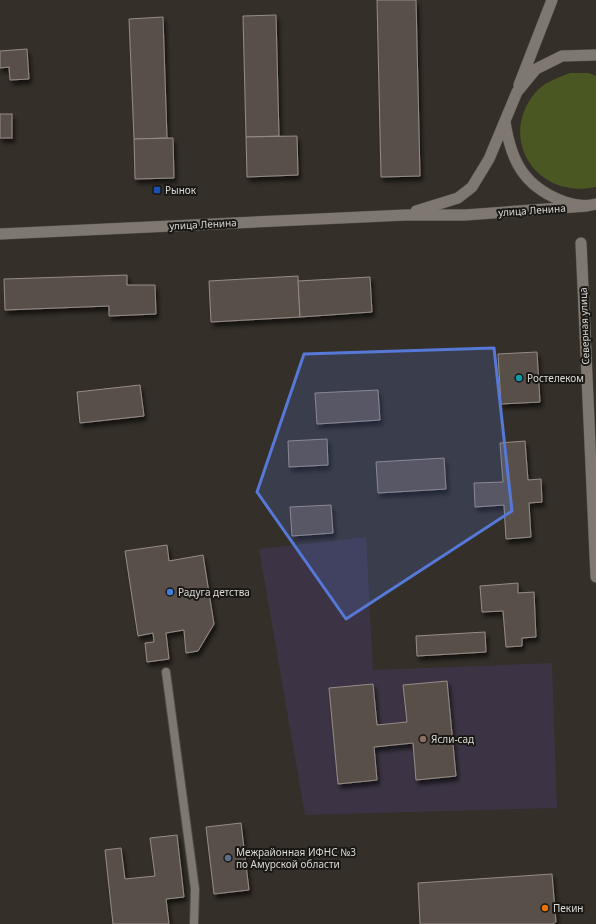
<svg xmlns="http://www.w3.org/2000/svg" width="596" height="924" font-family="'Noto Sans',sans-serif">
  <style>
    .education { fill: #3c3444 }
    .green { fill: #4a5723 }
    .building { fill: #584f4a; stroke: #968c87; filter: url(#shadow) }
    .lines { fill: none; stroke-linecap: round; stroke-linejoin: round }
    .service-casing { stroke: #4e4a44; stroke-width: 10 }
    .minor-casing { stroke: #4e4a44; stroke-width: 12 }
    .tertiary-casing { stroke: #4e4a44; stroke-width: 12 }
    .service { stroke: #7e7870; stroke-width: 8 }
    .minor { stroke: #7e7870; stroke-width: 11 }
    .tertiary { stroke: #7e7870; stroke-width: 11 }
    .marked { fill: #5678d7; fill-opacity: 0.2; stroke: #5678d7; stroke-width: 3; stroke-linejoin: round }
    .transit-dot { fill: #1a4fb4; stroke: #1a1815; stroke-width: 1.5 }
    .culture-dot { fill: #0f9aa8; stroke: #1a1815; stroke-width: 1.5 }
    .shop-dot { fill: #3f7fe0; stroke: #1a1815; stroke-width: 1.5 }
    .education-dot { fill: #8d6e63; stroke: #1a1815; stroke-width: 1.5 }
    .service-dot { fill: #5c6f8a; stroke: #1a1815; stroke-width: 1.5 }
    .food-dot { fill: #e8710a; stroke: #1a1815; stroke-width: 1.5 }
    .labels { text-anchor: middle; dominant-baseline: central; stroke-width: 4; stroke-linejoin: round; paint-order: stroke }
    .poi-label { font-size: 10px; fill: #dcd9d4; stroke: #1a1815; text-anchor: start }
    .street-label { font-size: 10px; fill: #dcd9d4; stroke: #1a1815 }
  </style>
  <defs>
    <filter id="shadow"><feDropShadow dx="2.5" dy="4.5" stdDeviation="2" flood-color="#0009"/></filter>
  </defs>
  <rect width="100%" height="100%" fill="#342f28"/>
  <polygon class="education" points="366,537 373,670 552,663 557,808 305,815 259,549"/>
  <path class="green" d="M570,73H589L596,76V187C537,200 497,139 535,93C544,82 557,78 570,73Z"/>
  <g class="building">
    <polygon points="377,0 416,0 420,176 381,177"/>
    <polygon points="276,15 279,136 246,137 243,16"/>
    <polygon points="163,17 167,138 134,139 129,19"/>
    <polygon points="27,49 29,79 10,80 9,67 0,68 0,51"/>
    <rect x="0" y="114" width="12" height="24"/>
    <polygon points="297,136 298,175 247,177 246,137"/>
    <polygon points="173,138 174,178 135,179 134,139"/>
    <polygon points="127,275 127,285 155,285 156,314 109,316 109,306 5,310 4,279"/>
    <polygon points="298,276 300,317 211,322 209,281"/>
    <polygon points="370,277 372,312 300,317 298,281"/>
    <polygon points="537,352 540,402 501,404 498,354"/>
    <polygon points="140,385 144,416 80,423 77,392"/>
    <polygon points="378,390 380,420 317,424 315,393"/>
    <polygon points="327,439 328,465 289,467 288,441"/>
    <polygon points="525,441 528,480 541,479 542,502 529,503 531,537 506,539 504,505 475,507 474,483 503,482 500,443"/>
    <polygon points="444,458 446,489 378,493 376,462"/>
    <polygon points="331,505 333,533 292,536 290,507"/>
    <polygon points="167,545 169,561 203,555 214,624 198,651 186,653 184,630 166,633 169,659 147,662 145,643 154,642 153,633 138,636 125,551"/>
    <polygon points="518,583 518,593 534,592 536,637 522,638 522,646 506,647 503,611 482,612 480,586"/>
    <polygon points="485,632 486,652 417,656 416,636"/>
    <polygon points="447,681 456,776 416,780 413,743 374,747 377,780 338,784 329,688 373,684 377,725 407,722 403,685"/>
    <polygon points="241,823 249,890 214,894 206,827"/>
    <polygon points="177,835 184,897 166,899 169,924 113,924 105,850 121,848 125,879 155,876 150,838"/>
    <polygon points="552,874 556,922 553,924 420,924 418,883"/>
  </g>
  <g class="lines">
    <defs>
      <polyline id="service" points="166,672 195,889 194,924"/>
      <polyline id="minor" points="581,243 596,577"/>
      <g id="tertiary">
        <polyline points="519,85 552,0"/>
        <path d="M505,122C511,160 523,185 560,200C573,205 583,207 596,204"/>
        <polyline points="416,211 458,198 472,187 489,159 517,92 536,69 562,56 596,55"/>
        <polyline points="0,234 406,215 465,215 587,206"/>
      </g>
    </defs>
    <use href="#service" class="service-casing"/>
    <use href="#minor" class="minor-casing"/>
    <use href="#tertiary" class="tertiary-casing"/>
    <use href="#service" class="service"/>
    <use href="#minor" class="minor"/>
    <use href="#tertiary" class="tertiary"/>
  </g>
  <path class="marked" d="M494,348L512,511L346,619L257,492L304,354Z"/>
  <rect class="transit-dot" x="153" y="186" width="8" height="8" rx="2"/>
  <circle class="culture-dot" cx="519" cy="378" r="4"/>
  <circle class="shop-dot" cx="170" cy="592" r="4"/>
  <circle class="education-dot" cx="423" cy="739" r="4"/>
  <circle class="service-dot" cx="228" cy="858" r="4"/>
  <circle class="food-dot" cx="545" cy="908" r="4"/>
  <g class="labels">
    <g class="poi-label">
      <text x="165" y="190">Рынок</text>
      <text x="527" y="378">Ростелеком</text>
      <text x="178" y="592">Радуга детства</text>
      <text x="431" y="739">Ясли-сад</text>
      <text x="236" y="852">Межрайонная ИФНС №3<tspan x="236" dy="12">по Амурской области</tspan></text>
      <text x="553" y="908">Пекин</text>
    </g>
    <g class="street-label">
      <text transform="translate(532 210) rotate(-4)">улица Ленина</text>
      <text transform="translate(203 224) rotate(-3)">улица Ленина</text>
      <text transform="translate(584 326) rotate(-92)">Северная улица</text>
    </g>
  </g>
</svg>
